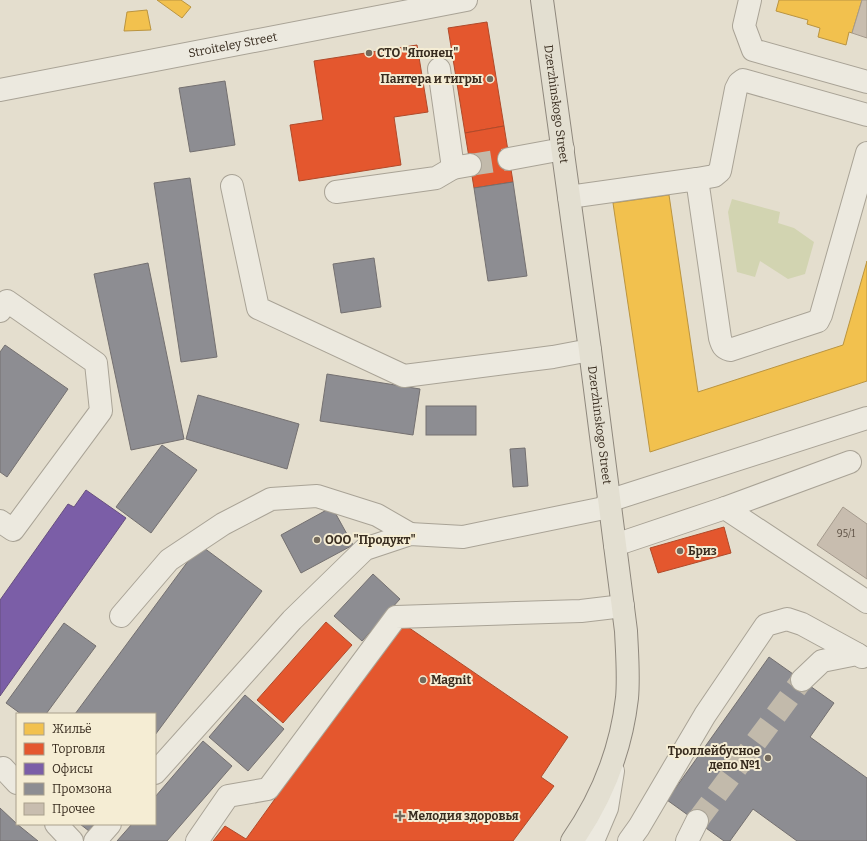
<svg xmlns="http://www.w3.org/2000/svg" width="867" height="841" font-family="Bitter,serif">
  <style>
    .green { fill: #d2d4b1 }
    .homes { fill: #f2c14e; stroke: #ba9440 }
    .shops { fill: #e4572e; stroke: #b04a2a }
    .offices { fill: #7b5ea7; stroke: #674f7e }
    .industry { fill: #8d8d92; stroke: #747070 }
    .building { fill: #c8bdaf; stroke: #a49a8d }
    .lines { fill: none; stroke-linecap: round; stroke-linejoin: round }
    .minor-tunnel { stroke: #c2baab; stroke-width: 22; stroke-dasharray: 22 11; stroke-linecap: butt }
    .minor-casing { stroke: #a9a396; stroke-width: 24 }
    .major-casing { stroke: #8f887d; stroke-width: 24 }
    .minor { stroke: #ece9df; stroke-width: 22 }
    .major { stroke: #e3dfd1; stroke-width: 22 }
    .poi-dot { fill: #746a5c; stroke: #f5edd4; stroke-width: 1.5 }
    .labels { text-anchor: middle; dominant-baseline: central; stroke-width: 4; stroke-linejoin: round; paint-order: stroke }
    .number-label { font-size: 10px; fill: #5c5043 }
    .street-label { font-size: 12px; fill: #382c1f; stroke: #f5edd4 }
    .poi-label { font-size: 12px; font-weight: bold; fill: #382c1f; stroke: #f5edd4; text-anchor: start }
  </style>
  <rect width="100%" height="100%" fill="#e4dece"/>
  <polygon class="green" points="732,199 780,212 778,223 794,228 814,242 805,274 788,279 760,261 755,277 737,272 728,212"/>
  <g class="homes">
    <polygon points="157,0 181,0 191,7 182,18"/>
    <polygon points="779,0 862,0 852,33 849,32 846,45 818,37 820,28 807,24 808,20 776,11"/>
    <polygon points="147,10 151,30 124,31 127,12"/>
    <polygon points="669,195 698,392 843,345 867,261 867,381 650,452 613,203"/>
  </g>
  <g class="shops">
    <polygon points="487,22 504,126 465,133 448,28"/>
    <polygon points="417,45 428,112 394,117 401,165 299,181 290,125 323,120 314,61"/>
    <polygon points="504,126 513,182 474,188 465,133"/>
    <polygon points="724,527 731,553 658,573 650,548"/>
    <polygon points="326,622 352,645 283,723 257,700"/>
    <polygon points="402,623 568,737 541,777 554,786 513,841 213,841 225,826 246,839"/>
  </g>
  <polygon class="offices" points="86,490 126,518 0,696 0,600 68,504 74,507"/>
  <g class="industry">
    <polygon points="225,81 235,145 190,152 179,88"/>
    <polygon points="190,178 217,357 181,362 154,183"/>
    <polygon points="513,182 527,276 488,281 474,188"/>
    <polygon points="374,258 381,307 341,313 333,264"/>
    <polygon points="148,263 184,439 131,450 94,274"/>
    <polygon points="5,345 68,389 7,477 0,472 0,352"/>
    <polygon points="327,374 420,389 413,435 320,421"/>
    <polygon points="198,395 299,424 287,469 186,439"/>
    <rect x="426" y="406" width="50" height="29"/>
    <polygon points="162,445 197,470 151,533 116,507"/>
    <polygon points="525,448 528,486 513,487 510,449"/>
    <polygon points="332,507 353,545 301,573 281,535"/>
    <polygon points="200,545 262,591 155,735 155,714 75,714"/>
    <polygon points="373,574 400,599 362,641 334,616"/>
    <polygon points="64,623 96,646 46,714 21,714 6,703"/>
    <polygon points="769,657 834,703 810,737 867,778 867,841 797,841 753,809 730,841 724,841 667,800"/>
    <polygon points="245,695 284,729 248,771 209,737"/>
    <polygon points="203,741 232,766 167,841 117,841 132,824 155,824 155,797"/>
    <polygon points="0,808 17,824 38,841 0,841"/>
    <polygon points="80,824 94,824 89,831"/>
  </g>
  <g class="building">
    <polygon points="862,0 867,0 867,38 852,33"/>
    <polygon points="843,507 867,524 867,579 817,545"/>
  </g>
  <g class="lines">
    <g class="minor-tunnel">
      <polyline points="470,165 509,159"/>
      <polyline points="697,821 802,680"/>
    </g>
    <defs>
      <g id="minor">
        <polyline points="750,0 744,26 753,50 867,82"/>
        <polyline points="439,69 453,168 470,165"/>
        <path id="s1" d="M0,90L466,0"/>
        <polyline points="509,159 563,149"/>
        <polyline points="697,179 714,176 720,171 736,89 739,83 743,80 867,115"/>
        <polyline points="232,186 258,308 404,376 553,357 590,350"/>
        <polyline points="336,192 436,178 453,168"/>
        <path d="M569,197L697,179L720,338C722,345 723,348 730,350L818,321L821,315L867,153"/>
        <polyline points="0,311 7,301 96,363 101,411 13,530 0,521"/>
        <polyline points="608,501 867,418"/>
        <polyline points="725,508 850,462"/>
        <polyline points="615,545 725,508 867,602"/>
        <polyline points="121,616 169,560 223,524 271,499 317,496 377,515 410,534"/>
        <polyline points="802,680 822,661 857,654 862,657"/>
        <polyline points="3,768 17,783"/>
        <polyline points="155,773 292,620 365,549 410,534 463,537 609,507"/>
        <polyline points="56,824 72,841"/>
        <polyline points="95,841 110,824"/>
        <polyline points="197,841 228,796 268,789 396,617 581,611 623,606"/>
        <polyline points="593,841 607,808 613,771"/>
        <polyline points="629,841 639,827 705,715 766,625 787,619 802,624 857,654"/>
        <polyline points="687,841 697,821"/>
      </g>
      <g id="major">
        <path id="s2" d="M542,0L590,350L626,631C627,653 629,676 627,698C621,750 602,798 572,841"/>
      </g>
    </defs>
    <use href="#minor" class="minor-casing"/>
    <use href="#major" class="major-casing"/>
    <use href="#minor" class="minor"/>
    <use href="#major" class="major"/>
  </g>
  <g class="poi-dot">
    <circle cx="369" cy="53" r="4"/>
    <circle cx="490" cy="79" r="4"/>
    <circle cx="317" cy="540" r="4"/>
    <circle cx="680" cy="551" r="4"/>
    <circle cx="423" cy="680" r="4"/>
    <circle cx="768" cy="758" r="4"/>
    <path d="M398 810h4v4h4v4h-4v4h-4v-4h-4v-4h4z"/>
  </g>
  <g class="labels">
    <g class="number-label">
      <text x="846" y="534">95/1</text>
    </g>
    <g class="street-label">
      <text stroke="none"><textPath href="#s1" startOffset="237">Stroiteley Street</textPath></text>
      <text stroke="none"><textPath href="#s2" startOffset="105">Dzerzhinskogo Street</textPath></text>
      <text stroke="none"><textPath href="#s2" startOffset="429">Dzerzhinskogo Street</textPath></text>
    </g>
    <g class="poi-label">
      <text x="377" y="53">СТО "Японец"</text>
      <text x="482" y="79" text-anchor="end">Пантера и тигры</text>
      <text x="325" y="540">ООО "Продукт"</text>
      <text x="688" y="551">Бриз</text>
      <text x="431" y="680">Magnit</text>
      <text x="760" y="751" text-anchor="end">Троллейбусное<tspan x="760" dy="14">депо №1</tspan></text>
      <text x="408" y="816">Мелодия здоровья</text>
    </g>
  </g>
  <rect x="16" y="713" width="140" height="112" fill="#f5edd4" stroke="#a9a08c"/>
  <rect x="24" y="723" width="20" height="12" fill="#f2c14e" stroke="#a9a08c"/>
  <text x="52" y="733" font-size="12" fill="#382c1f">Жильё</text>
  <rect x="24" y="743" width="20" height="12" fill="#e4572e" stroke="#a9a08c"/>
  <text x="52" y="753" font-size="12" fill="#382c1f">Торговля</text>
  <rect x="24" y="763" width="20" height="12" fill="#7b5ea7" stroke="#a9a08c"/>
  <text x="52" y="773" font-size="12" fill="#382c1f">Офисы</text>
  <rect x="24" y="783" width="20" height="12" fill="#8d8d92" stroke="#a9a08c"/>
  <text x="52" y="793" font-size="12" fill="#382c1f">Промзона</text>
  <rect x="24" y="803" width="20" height="12" fill="#c8bdaf" stroke="#a9a08c"/>
  <text x="52" y="813" font-size="12" fill="#382c1f">Прочее</text>
</svg>
